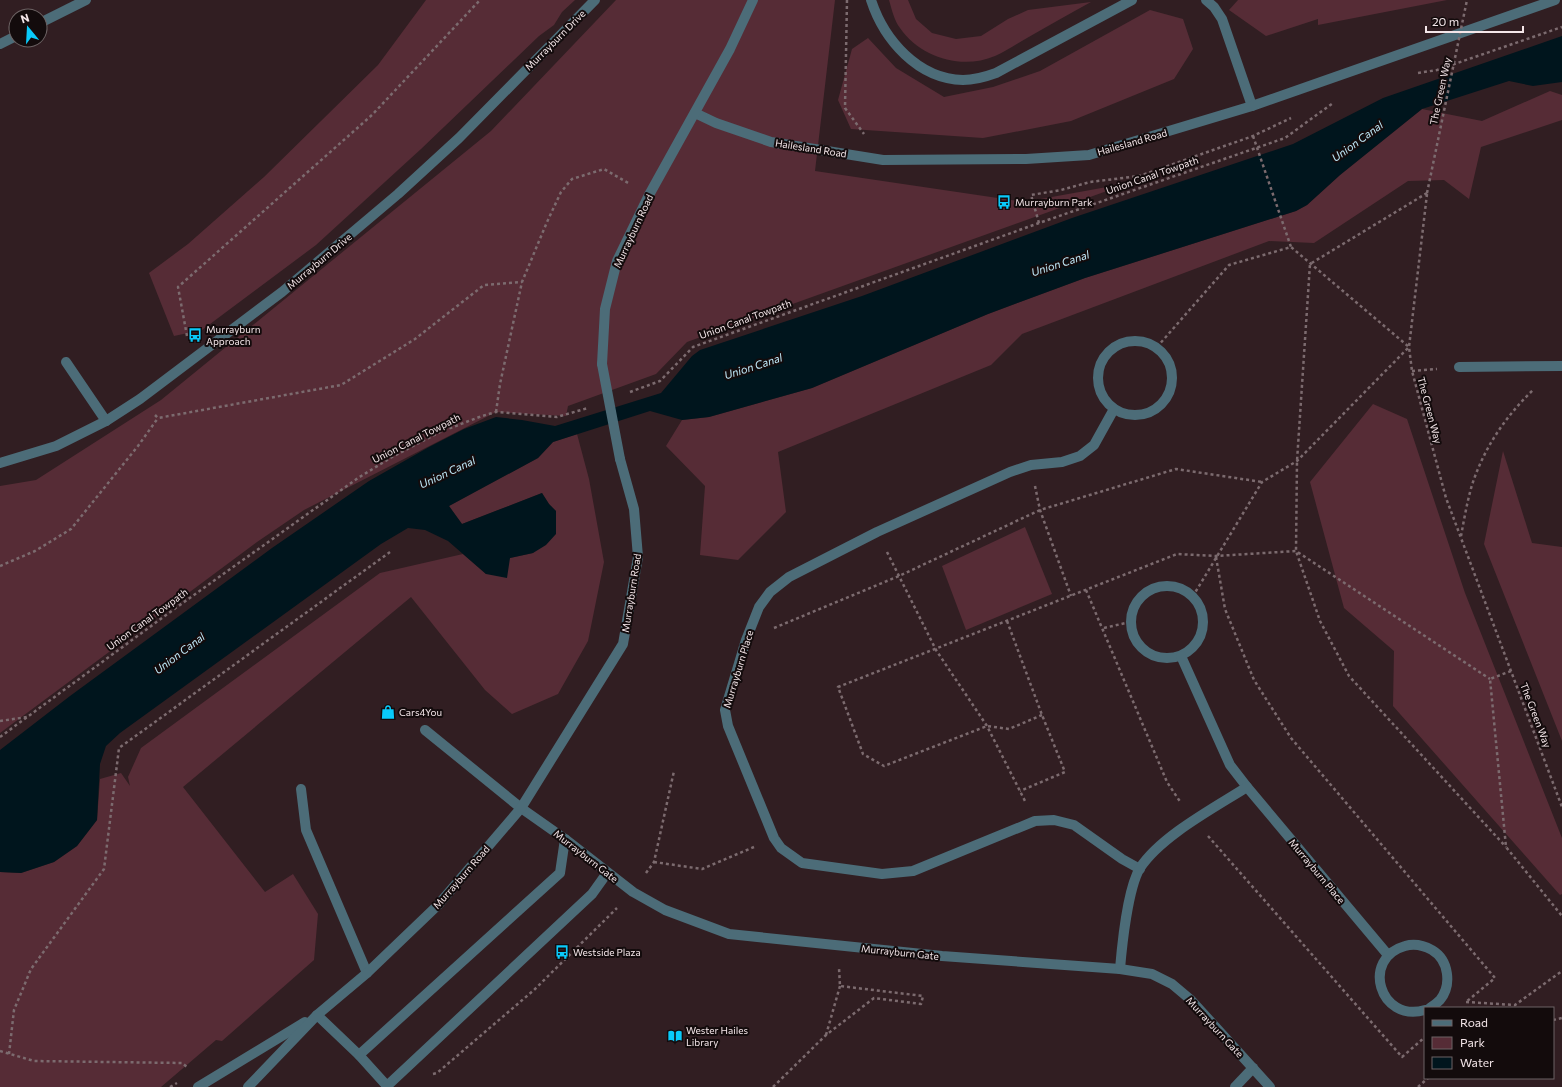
<svg xmlns="http://www.w3.org/2000/svg" width="1562" height="1087" font-family="Commissioner,sans-serif">
  <style>
    .green { fill: #562c36 }
    .water { fill: #00151d }
    .lines { fill: none; stroke-linecap: round; stroke-linejoin: round }
    .path { stroke: #7c6b6f; stroke-width: 2.5; stroke-dasharray: 3 3; stroke-linecap: butt }
    .service { stroke: #4c6c78; stroke-width: 10 }
    .minor { stroke: #4c6c78; stroke-width: 10 }
    .tertiary { stroke: #4c6c78; stroke-width: 10 }
    .path-bridge { stroke: #7c6b6f; stroke-width: 2.5; stroke-dasharray: 3 3; stroke-linecap: butt }
    .tertiary-bridge { stroke: #4c6c78; stroke-width: 10 }
    .labels { text-anchor: middle; dominant-baseline: central; stroke-width: 4; stroke-linejoin: round; paint-order: stroke }
    .street-label { font-size: 10px; fill: #f4e6e9; stroke: #130b0c }
    .poi-label { font-size: 10px; fill: #f4e6e9; stroke: #130b0c; text-anchor: start }
    .water-label { font-size: 11px; font-style: italic; fill: #c1ebfb; stroke: #130b0c }
  </style>
  <rect width="100%" height="100%" fill="#311e22"/>
  <g class="green">
    <polygon points="426,0 575,0 562,12 554,25 539,36 421,149 316,245 202,330 174,336 149,273 188,244 264,177 378,65"/>
    <polygon points="616,0 835,0 815,171 1024,202 1129,183 687,342 656,374 568,406 566,416 496,412 304,510 257,542 0,733 0,486 36,480 161,400 491,131"/>
    <path d="M889,0H908L916,19L932,33L956,39L981,36L1008,19L1028,10L1091,2C1069,14 1048,26 1027,38C1016,44 1006,51 995,56C962,70 921,58 900,28C894,20 892,10 889,0Z"/>
    <polygon points="1238,0 1447,0 1318,25 1318,19 1266,36 1229,10"/>
    <polygon points="1150,10 1183,19 1193,49 1174,79 1071,121 983,138 851,129 838,100 852,49 868,38 896,68 944,97 993,87 1040,71"/>
    <polygon points="1550,91 1562,95 1562,120 1481,147 1469,199 1444,180 1408,181 1314,243 1269,241 1022,334 991,365 778,452 786,512 738,560 700,555 705,486 666,446 682,420 709,417 812,388 988,314 1085,278 1296,211 1307,205 1340,175 1422,109 1482,121"/>
    <polygon points="1373,404 1407,419 1465,593 1562,838 1562,894 1560,895 1393,706 1394,651 1344,608 1310,482"/>
    <polygon points="577,434 589,479 604,562 588,641 558,694 512,714 485,690 411,597 183,787 265,892 293,874 318,914 314,960 222,1041 216,1040 161,1087 0,1087 0,872 21,873 54,862 77,846 97,820 100,779 121,773 130,786 128,777 141,748 380,573 463,554 486,574 510,558 533,553 556,511 549,504 542,493 462,524 449,506 538,458 553,442"/>
    <polygon points="1503,451 1532,543 1562,547 1562,741 1484,544"/>
    <polygon points="1025,527 1052,594 966,630 942,566"/>
  </g>
  <polygon class="water" points="1562,36 1562,82 1533,86 1509,81 1422,109 1340,175 1307,205 1296,211 1085,278 988,314 812,388 709,417 682,420 650,411 553,442 538,458 449,506 462,524 542,493 549,504 556,511 556,534 546,545 533,553 510,558 507,578 486,574 448,541 425,530 408,528 381,544 120,733 106,746 100,764 97,820 77,846 54,862 21,873 0,872 0,750 70,696 272,548 369,481 429,447 464,429 496,417 522,420 555,426 661,393 692,356 700,350 862,296 1072,218 1293,144 1383,98"/>
  <g class="lines">
    <g class="path">
      <polyline points="847,0 845,108 864,134"/>
      <polyline points="1418,73 1437,70 1562,27"/>
      <polyline points="1427,193 1310,264 1297,461 1296,551 1320,621 1349,676 1506,847"/>
      <polyline points="1427,194 1409,347 1412,371 1446,498 1562,807"/>
      <polyline points="1039,223 1031,195 1061,190 1090,182 1139,176 1253,136 1291,118"/>
      <polyline points="187,336 178,287 372,115 480,0"/>
      <polyline points="1157,347 1229,265 1291,247 1409,347 1297,461 1262,482 1193,596"/>
      <polyline points="1412,371 1437,369"/>
      <polyline points="630,392 660,381 693,347 1039,223 1285,138 1333,103"/>
      <polyline points="496,412 500,384 522,282 547,222 561,192 572,179 604,169 630,184"/>
      <polyline points="155,415 158,418 341,385 415,339 484,285 522,282"/>
      <polyline points="1035,486 1040,510 1071,596"/>
      <path d="M1461,536C1464,520 1467,502 1472,485C1484,448 1505,417 1533,390"/>
      <polyline points="887,552 936,650 987,726 1025,801"/>
      <polyline points="1216,557 1225,609 1254,680 1291,738 1495,978 1466,1002"/>
      <polyline points="0,566 35,551 71,529 138,446 158,418"/>
      <polyline points="1086,590 1167,782 1181,803"/>
      <polyline points="1007,621 1042,715 1065,772 1020,791"/>
      <polyline points="774,628 899,576 1040,510 1176,469 1262,482"/>
      <polyline points="1104,628 1130,622"/>
      <polyline points="1511,671 1490,679 1506,847 1562,916"/>
      <polyline points="1042,715 1009,729 987,726 884,766 863,754 838,687 1177,554 1216,556 1296,551 1490,679"/>
      <polyline points="0,721 27,717"/>
      <polyline points="0,737 177,607 358,478 392,457 440,432 482,416 496,412 557,417 588,408"/>
      <polyline points="1208,836 1402,1057 1425,1037"/>
      <polyline points="654,862 702,869 754,847"/>
      <polyline points="646,873 654,862 674,771"/>
      <polyline points="1466,1002 1515,1005 1562,971"/>
      <polyline points="1553,1020 1562,1018"/>
      <polyline points="826,1035 840,986"/>
      <polyline points="0,1051 34,1061 182,1063 187,1067"/>
      <polyline points="9,1054 14,1010 31,969 104,869 119,748 390,552"/>
      <polyline points="433,1074 437,1073 534,990 617,908"/>
      <polyline points="170,1087 177,1083"/>
      <polyline points="773,1087 826,1035 874,998 921,1004 923,996 840,986 839,968"/>
      <polyline points="1418,1087 1428,1078"/>
    </g>
    <g class="service">
      <polyline points="66,362 106,421"/>
      <polyline points="1459,367 1562,366"/>
      <polyline points="425,730 521,808"/>
      <polyline points="301,789 306,830 367,973"/>
      <polyline points="317,1015 359,1055 388,1087"/>
      <polyline points="359,1055 560,873 565,839"/>
      <polyline points="387,1086 592,894 607,873"/>
      <polyline points="1235,1087 1253,1068"/>
    </g>
    <g class="minor">
      <path d="M871,0C884,40 918,79 963,80C975,80 985,77 996,73L1132,0"/>
      <polyline points="1206,0 1214,7 1222,19 1252,106"/>
      <polyline points="40,23 86,0"/>
      <polyline points="0,44 16,36"/>
      <circle cx="1135" cy="378" r="37"/>
      <polyline points="1114,409 1094,445 1080,456 1062,462 1031,465 1010,472 877,532 789,577 770,592 759,607 746,640 725,710 728,726 774,838 781,848 802,863 882,874 913,871 1035,821 1054,820 1074,825 1122,859 1140,869"/>
      <polyline points="0,463 56,446 106,421 140,399 282,292 398,194 459,138 595,0"/>
      <circle cx="1167" cy="622" r="36"/>
      <polyline points="1181,656 1230,765 1247,787"/>
      <polyline points="521,808 565,839 633,892 665,910 729,934 942,956 1120,969 1152,974 1172,984 1191,1000 1270,1087"/>
      <path d="M1120,969C1122,945 1128,888 1140,868C1161,836 1214,808 1247,787L1388,955"/>
      <path d="M1425,1010C1379,1023 1361,958 1405,946C1415,943 1423,945 1432,950C1449,960 1452,985 1440,1000C1437,1003 1433,1006 1430,1008"/>
    </g>
    <g class="tertiary">
      <polyline points="695,113 716,123 771,142 883,160 1026,159 1089,155 1252,106 1555,0"/>
      <polyline points="602,364 605,309 617,261 649,195 730,49 753,0"/>
      <polyline points="198,1087 305,1022"/>
      <polyline points="248,1087 317,1015 367,973 438,905 521,808 623,644 638,557 634,509 620,459"/>
    </g>
    <g class="path-bridge">
      <polyline points="1253,136 1291,247"/>
      <polyline points="1427,193 1467,0"/>
    </g>
    <polyline class="tertiary-bridge" points="602,364 620,459"/>
  </g>
  <defs>
    <symbol id="bus-bare" viewBox="-9 -9 18 18"><path d="M-5-6H5V4H4V6H2V4H-2V6H-4V4H-5ZM-3.5-4V0h7V-4ZM-3.5 1.2v1.5H-2V1.2ZM2 1.2v1.5H3.5V1.2Z" fill="#09cafa" stroke="#130b0c" stroke-width="2.5" paint-order="stroke"/></symbol>
    <symbol id="shop-bare" viewBox="-9 -9 18 18"><path d="M-5-2.5h2.3a2.7 3.5 0 0 1 5.4 0H5L5.5 6h-11ZM-1.5-2.5h3a1.5 2.3 0 0 0-3 0Z" fill="#09cafa" stroke="#130b0c" stroke-width="2.5" paint-order="stroke"/></symbol>
    <symbol id="library-bare" viewBox="-9 -9 18 18"><path d="M-6-4Q-3-5.5-.7-3.5V5Q-3 3-6 4ZM6-4Q3-5.5 .7-3.5V5Q3 3 6 4Z" fill="#09cafa" stroke="#130b0c" stroke-width="2.5" paint-order="stroke"/></symbol>
  </defs>
  <g fill-rule="evenodd">
    <use href="#bus-bare" x="994" y="192" width="20" height="20"/>
    <use href="#bus-bare" x="185" y="325" width="20" height="20"/>
    <use href="#shop-bare" x="378" y="702" width="20" height="20"/>
    <use href="#bus-bare" x="552" y="942" width="20" height="20"/>
    <use href="#library-bare" x="665" y="1026" width="20" height="20"/>
  </g>
  <g class="labels">
    <g class="street-label">
      <text transform="translate(555 40) rotate(-45)">Murrayburn Drive</text>
      <text transform="translate(1440 91) rotate(-78)">The Green Way</text>
      <text transform="translate(1132 142) rotate(-16)">Hailesland Road</text>
      <text transform="translate(811 148) rotate(9)">Hailesland Road</text>
      <text transform="translate(1152 175) rotate(-19)">Union Canal Towpath</text>
      <text transform="translate(633 231) rotate(-65)">Murrayburn Road</text>
      <text transform="translate(319 261) rotate(-40)">Murrayburn Drive</text>
      <text transform="translate(745 319) rotate(-20)">Union Canal Towpath</text>
      <text transform="translate(1430 410) rotate(75)">The Green Way</text>
      <text transform="translate(416 438) rotate(-27)">Union Canal Towpath</text>
      <text transform="translate(631 593) rotate(-81)">Murrayburn Road</text>
      <text transform="translate(147 619) rotate(-36)">Union Canal Towpath</text>
      <text transform="translate(738 669) rotate(-73)">Murrayburn Place</text>
      <text transform="translate(1536 715) rotate(69)">The Green Way</text>
      <text transform="translate(586 856) rotate(38)">Murrayburn Gate</text>
      <text transform="translate(1317 871) rotate(50)">Murrayburn Place</text>
      <text transform="translate(461 877) rotate(-49)">Murrayburn Road</text>
      <text transform="translate(900 952) rotate(6)">Murrayburn Gate</text>
      <text transform="translate(1215 1027) rotate(47)">Murrayburn Gate</text>
    </g>
    <g class="poi-label">
      <text x="1015" y="202">Murrayburn Park</text>
      <text x="206" y="329">Murrayburn<tspan x="206" dy="12">Approach</tspan></text>
      <text x="399" y="712">Cars4You</text>
      <text x="573" y="952">Westside Plaza</text>
      <text x="686" y="1030">Wester Hailes<tspan x="686" dy="12">Library</tspan></text>
    </g>
    <g class="water-label">
      <text transform="translate(1357 141) rotate(-36)">Union Canal</text>
      <text transform="translate(1060 263) rotate(-18)">Union Canal</text>
      <text transform="translate(753 366) rotate(-18)">Union Canal</text>
      <text transform="translate(447 472) rotate(-25)">Union Canal</text>
      <text transform="translate(179 653) rotate(-37)">Union Canal</text>
    </g>
  </g>
  <rect x="1424" y="1007" width="130" height="72" fill="#130b0c" stroke="#6d6364"/>
  <rect x="1432" y="1020" width="20" height="6" fill="#4c6c78" stroke="#6d6364"/>
  <text x="1460" y="1027" font-size="12" fill="#f4e6e9">Road</text>
  <rect x="1432" y="1037" width="20" height="12" fill="#562c36" stroke="#6d6364"/>
  <text x="1460" y="1047" font-size="12" fill="#f4e6e9">Park</text>
  <rect x="1432" y="1057" width="20" height="12" fill="#00151d" stroke="#6d6364"/>
  <text x="1460" y="1067" font-size="12" fill="#f4e6e9">Water</text>
  <g transform="translate(28 28) rotate(342)"><circle r="19" fill="#130b0c" stroke="#6d6364"/>
  <path d="M0-3L7 15L0 10L-7 15Z" fill="#09cafa"/>
  <text y="-6" font-size="11" font-weight="bold" text-anchor="middle" fill="#f4e6e9">N</text>
  </g>
  <path d="M1426 26v6h97v-6" fill="none" stroke="#f4e6e9" stroke-width="2"/>
  <text x="1432" y="26" font-size="12" fill="#f4e6e9" stroke="#130b0c" stroke-width="3" paint-order="stroke">20 m</text>
</svg>
